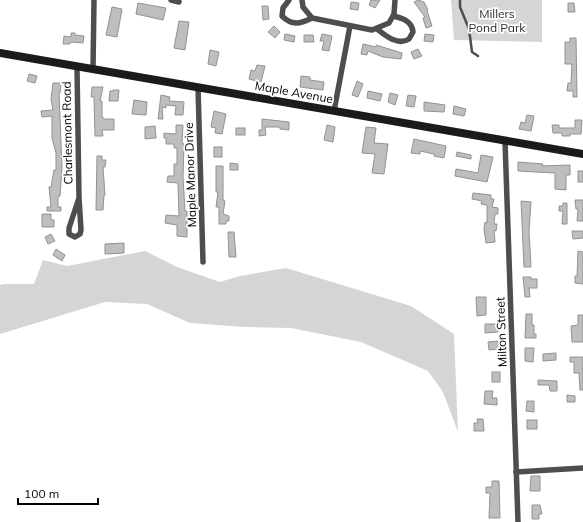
<svg xmlns="http://www.w3.org/2000/svg" width="583" height="522" font-family="Mulish,sans-serif">
  <style>
    .green { fill: #d5d5d5 }
    .building { fill: #bebebe; stroke: #929292 }
    .lines { fill: none; stroke-linecap: round; stroke-linejoin: round }
    .lane { stroke: #4e4e4e; stroke-width: 2.5 }
    .street { stroke: #4e4e4e; stroke-width: 5.5 }
    .secondary { stroke: #1b1b1b; stroke-width: 8 }
    .labels { text-anchor: middle; dominant-baseline: central; stroke-width: 3.5; stroke-linejoin: round; paint-order: stroke }
    .park-label { font-size: 12px; fill: #2c2c2c; stroke: #fff }
    .street-label { font-size: 12px; fill: #000; stroke: #fff }
  </style>
  <rect width="100%" height="100%" fill="#fff"/>
  <g class="green">
    <polygon points="451,0 542,0 542,42 454,40"/>
    <polygon points="145,251 177,267 220,282 240,276 286,268 411,306 454,334 458,432 443,392 428,371 361,342 291,328 245,327 190,323 147,304 105,302 0,334 0,285 4,284 34,284 43,260 67,266"/>
  </g>
  <g class="building">
    <polygon points="371,0 380,0 375,8 369,5"/>
    <polygon points="418,0 424,2 428,10 427,11 432,26 426,28 423,18 425,17 414,2"/>
    <polygon points="351,2 359,3 358,10 350,9"/>
    <polygon points="138,3 166,8 163,20 136,14"/>
    <polygon points="568,3 574,3 575,12 568,12"/>
    <polygon points="262,6 268,6 269,19 263,20"/>
    <polygon points="112,7 122,9 117,37 106,35"/>
    <polygon points="179,21 189,22 185,50 174,48"/>
    <polygon points="274,26 280,32 275,38 268,32"/>
    <polygon points="71,33 75,33 75,35 84,36 83,43 71,42 70,44 63,44 64,36 71,37"/>
    <polygon points="285,34 295,36 294,42 284,40"/>
    <polygon points="322,34 332,36 329,51 322,50 324,41 320,41"/>
    <polygon points="425,34 434,35 433,42 424,41"/>
    <polygon points="304,35 313,35 314,42 304,42"/>
    <polygon points="570,38 576,38 577,97 573,97 573,91 567,91 568,83 571,83 572,64 565,64 565,42 570,42"/>
    <polygon points="363,44 376,47 376,45 402,53 401,59 383,57 368,51 367,55 361,54"/>
    <polygon points="418,49 422,56 414,59 411,52"/>
    <polygon points="210,50 219,52 216,66 208,64"/>
    <polygon points="257,65 265,66 261,82 249,79 251,70 255,71"/>
    <polygon points="29,74 37,76 35,83 27,81"/>
    <polygon points="301,76 310,77 310,80 324,82 323,90 300,87"/>
    <polygon points="357,81 363,84 358,97 352,95"/>
    <polygon points="53,83 61,83 60,93 59,93 62,168 60,196 58,197 58,207 61,207 61,211 47,211 47,207 51,207 49,187 51,187 54,170 56,170 56,153 52,138 52,116 42,117 41,111 53,110 51,99"/>
    <polygon points="92,87 103,87 100,101 102,101 102,116 104,119 114,119 114,130 102,130 103,136 95,136 94,97 91,97"/>
    <polygon points="113,90 119,90 118,101 109,101 110,91 113,91"/>
    <polygon points="368,91 382,94 380,101 367,98"/>
    <polygon points="390,93 398,95 395,105 388,102"/>
    <polygon points="161,95 170,97 169,101 184,102 183,115 175,115 176,106 166,105 166,108 162,107 163,119 158,119"/>
    <polygon points="408,95 416,96 414,107 406,106"/>
    <polygon points="134,100 147,102 146,115 132,114"/>
    <polygon points="424,102 445,105 444,112 424,111"/>
    <polygon points="454,106 466,109 464,116 453,114"/>
    <polygon points="214,111 226,114 222,134 215,133 216,128 211,127"/>
    <polygon points="527,115 534,116 531,131 519,129 521,122 525,123"/>
    <polygon points="262,119 289,122 289,130 280,129 280,127 265,127 266,135 259,136 259,130 262,130"/>
    <polygon points="575,120 582,120 581,134 570,134 570,136 562,136 562,133 553,133 552,125 559,125 559,128 575,128"/>
    <polygon points="176,125 183,125 182,143 184,144 183,177 185,211 187,211 187,237 177,236 177,225 165,223 166,215 179,216 178,183 167,182 168,176 174,176 174,164 177,164 177,148 174,148 174,144 166,144 166,138 164,138 164,133 176,134"/>
    <polygon points="327,125 335,127 333,142 324,140"/>
    <polygon points="155,126 156,138 145,139 145,127"/>
    <polygon points="366,127 376,128 374,143 388,144 384,174 372,173 375,154 362,153"/>
    <rect x="236" y="128" width="9" height="7"/>
    <polygon points="414,139 446,146 444,158 434,156 434,154 420,151 420,154 411,153"/>
    <rect x="214" y="147" width="8" height="10"/>
    <polygon points="457,152 471,155 471,159 456,156"/>
    <polygon points="481,155 493,157 487,182 455,176 456,169 478,173"/>
    <polygon points="97,156 102,156 102,160 106,160 105,167 103,167 105,195 104,195 103,210 96,210"/>
    <polygon points="518,162 543,164 542,166 570,165 570,175 566,175 566,190 555,189 555,173 518,171"/>
    <polygon points="230,163 238,164 238,170 230,170"/>
    <polygon points="216,166 223,166 223,200 225,201 223,214 229,216 229,221 226,221 226,224 219,224 219,207 216,207 218,192 216,192"/>
    <rect x="578" y="171" width="5" height="11"/>
    <polygon points="473,193 491,195 491,199 494,199 492,207 498,208 498,214 495,214 494,224 497,224 496,231 494,230 495,242 486,243 484,229 485,222 487,223 487,205 481,204 482,201 472,199"/>
    <polygon points="575,200 583,200 583,221 577,221 578,209 576,209"/>
    <polygon points="521,201 531,202 529,231 531,267 524,267"/>
    <polygon points="563,203 567,203 567,224 562,224 563,211 559,211 559,206 563,206"/>
    <polygon points="42,214 51,214 51,220 54,220 54,227 42,227"/>
    <polygon points="572,231 583,231 583,238 573,239"/>
    <polygon points="228,232 234,232 236,257 229,257"/>
    <polygon points="51,234 55,241 48,244 45,237"/>
    <polygon points="124,243 124,253 105,254 105,244"/>
    <polygon points="56,249 65,255 62,261 53,255"/>
    <polygon points="578,251 583,252 583,284 575,283 575,276 577,276"/>
    <polygon points="523,277 531,277 531,279 537,279 537,288 529,288 530,297 525,297"/>
    <polygon points="476,297 486,297 486,315 477,316"/>
    <polygon points="526,314 532,314 532,325 534,325 534,334 536,334 536,338 525,338"/>
    <polygon points="578,315 583,315 583,342 572,342 571,326 578,325"/>
    <polygon points="485,324 497,324 498,332 485,333"/>
    <polygon points="498,341 499,349 489,350 488,342"/>
    <polygon points="525,348 534,348 533,362 525,361"/>
    <polygon points="556,353 556,360 543,361 543,354"/>
    <polygon points="570,357 583,357 583,390 580,390 579,373 574,373 574,362 570,362"/>
    <rect x="492" y="372" width="8" height="10"/>
    <polygon points="538,380 557,381 557,391 550,391 549,385 538,385"/>
    <polygon points="485,391 493,391 492,398 497,398 497,405 484,404"/>
    <polygon points="567,395 575,396 575,402 567,402"/>
    <polygon points="527,401 534,401 534,412 526,411"/>
    <polygon points="477,419 483,419 484,431 474,431 474,423 478,423"/>
    <rect x="527" y="420" width="10" height="9"/>
    <polygon points="531,476 540,476 540,491 530,491"/>
    <polygon points="492,481 499,481 500,518 489,518 490,493 486,493 486,487 492,487"/>
    <polygon points="532,505 540,505 542,514 539,514 539,519 532,519"/>
  </g>
  <g class="lines">
    <polyline class="lane" points="460,0 460,7 469,29 472,52 478,56"/>
    <g class="street">
      <polyline points="171,0 179,2"/>
      <path d="M289,0L283,8L282,16C292,26 300,24 312,18"/>
      <polyline points="302,0 303,7 312,18 372,30 389,23 394,14 395,0"/>
      <path d="M377,29C386,36 398,46 409,39L413,32C412,21 402,18 393,16"/>
      <polyline points="77,67 79,198 69,228 69,234 75,237 80,234 81,230 79,198"/>
      <polyline points="93,69 94,0"/>
      <polyline points="198,87 203,262"/>
      <polyline points="334,111 350,26"/>
      <polyline points="505,141 518,522"/>
      <polyline points="516,472 583,468"/>
    </g>
    <polyline class="secondary" points="0,53 583,154"/>
  </g>
  <g class="labels">
    <g class="park-label">
      <text x="497" y="13">Millers<tspan x="497" dy="14">Pond Park</tspan></text>
    </g>
    <g class="street-label">
      <text transform="translate(294 92) rotate(10)">Maple Avenue</text>
      <text transform="translate(67 133) rotate(-91)">Charlesmont Road</text>
      <text transform="translate(190 175) rotate(-92)">Maple Manor Drive</text>
      <text transform="translate(501 332) rotate(-92)">Milton Street</text>
    </g>
  </g>
  <path d="M18 498v6h80v-6" fill="none" stroke="#000000" stroke-width="2"/>
  <text x="24" y="498" font-size="12" fill="#000000" stroke="#ffffff" stroke-width="3" paint-order="stroke">100 m</text>
</svg>
